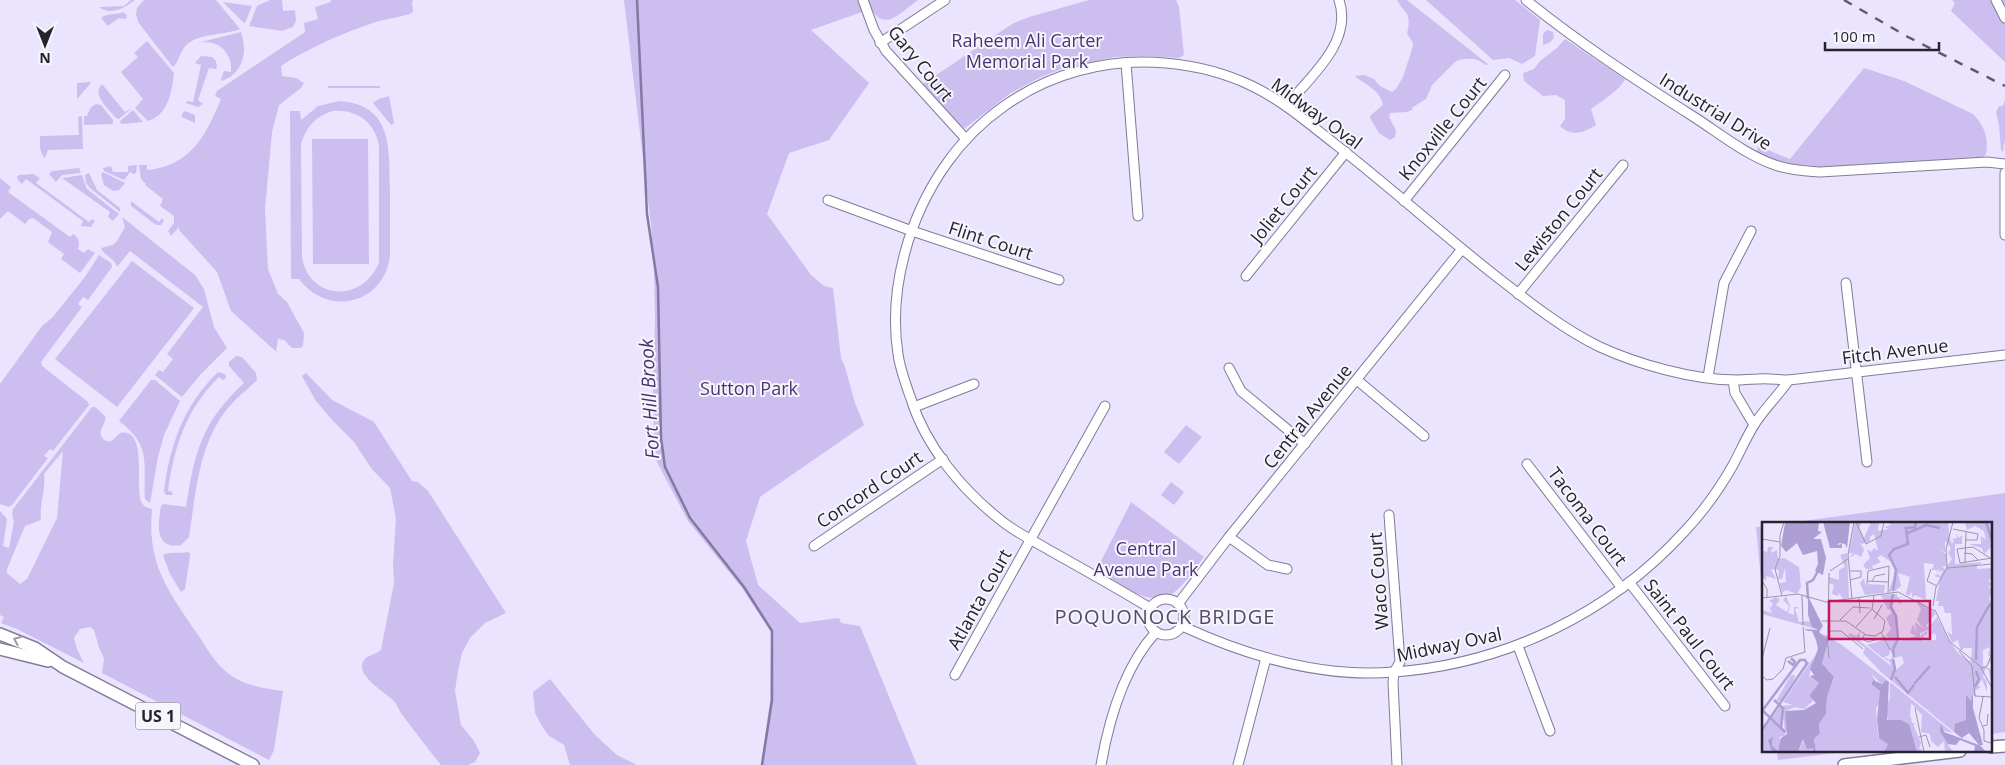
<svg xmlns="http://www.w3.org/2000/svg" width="2005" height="765" font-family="'Open Sans',sans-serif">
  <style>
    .green { fill: #ccbeef; fill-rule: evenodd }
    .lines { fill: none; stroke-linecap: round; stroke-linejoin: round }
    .stream { stroke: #8479a2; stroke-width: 2.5 }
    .minor-casing { stroke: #837b98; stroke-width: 11 }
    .major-casing { stroke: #837b98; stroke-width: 14 }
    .minor { stroke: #fff; stroke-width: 9 }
    .major { stroke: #fff; stroke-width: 11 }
    .rail { stroke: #5e596a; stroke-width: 2.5; stroke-dasharray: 9 9; stroke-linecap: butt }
    .oneway { stroke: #9d9ca1 }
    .labels { text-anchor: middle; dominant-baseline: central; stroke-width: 4; stroke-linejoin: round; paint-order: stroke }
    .shield { fill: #f7f5fc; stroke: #65616c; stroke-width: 1 }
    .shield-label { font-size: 16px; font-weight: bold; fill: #26222e }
    .park-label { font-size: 18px; fill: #4b3475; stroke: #f7f5fc }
    .street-label { font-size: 18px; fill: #26222e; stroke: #f7f5fc }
    .water-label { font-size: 19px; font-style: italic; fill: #483071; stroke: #f7f5fc }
    .quarter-label { font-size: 20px; letter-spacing: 1px; fill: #544c67; stroke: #f7f5fc }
    .inset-river { fill: none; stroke: #ad9ed3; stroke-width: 2.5 }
    .inset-road { fill: none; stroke: #9c96ab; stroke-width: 1 }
    .view { fill: #c2185b; fill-opacity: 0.15; stroke: #c2185b; stroke-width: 2.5 }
    .inset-edge { fill: none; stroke: #26222e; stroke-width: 2.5 }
  </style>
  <rect width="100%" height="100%" fill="#ebe4ff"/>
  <g class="green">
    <path d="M131,0H135C125,8 110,16 99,7L124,6Z"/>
    <path d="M144,0H216L240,29C225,35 204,33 190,42C180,48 179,63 173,67L138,22L136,14L137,8Z"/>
    <polygon points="270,0 282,0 283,11 295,10 296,21 293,27 282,31 249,26 257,6"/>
    <path d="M331,0H413L412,3L413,12C408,16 385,19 376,22C343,33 310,47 281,66L282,76L296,78L304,83L301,88L279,105L272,132L265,209L268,269L278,294L287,302L304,333L303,346L300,348H292L284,340L278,339L276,351L282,357L231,311L217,272L179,230V227L171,236L168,231L174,223V216L160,206L163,199L145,185L146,184L141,179L139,165H147V170C191,166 206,135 221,99L215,96L217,91L305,32L304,23L318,19L315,7L331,2Z"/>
    <polygon points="624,0 858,0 862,12 811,30 869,83 829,140 789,153 767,214 811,275 824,286 833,288 841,358 845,367 855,403 864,425 760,497 746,541 758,585 800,623 839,618 841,623 860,626 917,765 761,765 770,701 771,632 742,588 688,521 657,462 654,440 653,393 655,317 654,272 651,225"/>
    <path d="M867,0H918C897,15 882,36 867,0Z"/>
    <polygon points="1089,0 1176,0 1179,7 1184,55 1179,58 1147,56 1114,57 1064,68 1041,77 1011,93 965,128 959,126 923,84 1012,24 1029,17"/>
    <path d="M1397,0H1407L1489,65C1483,65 1483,62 1477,60C1471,58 1460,58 1455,62L1432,85L1426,99L1413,107L1412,110L1407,112L1390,113L1389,117L1396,130L1395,137L1390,140L1379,133L1370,118L1371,115L1383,105C1380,89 1365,85 1355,76L1364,75L1374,79L1380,86L1392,92L1396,89L1403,77L1413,46L1412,41L1407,34C1412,12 1406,16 1397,0Z"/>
    <polygon points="1426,0 1515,0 1540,20 1535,56 1522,64 1509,58 1493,60"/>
    <polygon points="1952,0 2005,0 2005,62 1951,11 1955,3"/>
    <polygon points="223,2 252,6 245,23 243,22"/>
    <path d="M123,12L127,15L126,19L119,18L108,26L101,18C106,13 116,15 123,12Z"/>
    <polygon points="1547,30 1553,32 1554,38 1549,43 1543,45 1543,34"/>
    <path d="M241,32C248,53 243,73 222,81L221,79L224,71L231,72C233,51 216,38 197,43Z"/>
    <path d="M1565,39L1625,79C1621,89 1601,102 1591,109L1596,125C1584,133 1571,137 1560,126L1565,119V100L1556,95L1543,96L1524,81L1523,73L1534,69L1540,61L1557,48Z"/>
    <path d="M147,41L174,73C172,92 168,115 148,121L135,108L143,99L121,72L138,57L134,53Z"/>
    <polygon points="201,56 212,57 216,61 217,67 216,69 209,68 198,100 203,104 198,107 186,103 187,101 193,102 201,65 195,63"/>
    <path d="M1864,68L1904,81L1973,114C1984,125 1989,138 1986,154L1983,157L1810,168C1790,166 1774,162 1757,152L1758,146L1790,159Z"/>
    <polygon points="91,82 90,84 77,99 77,83"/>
    <path d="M102,84L125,112L132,108L119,119L116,118C109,109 91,95 102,84Z"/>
    <rect x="328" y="86" width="52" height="2"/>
    <polygon points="389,96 394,123 391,125 373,103 379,99"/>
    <polygon points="2005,100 2005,139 2003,152 2001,150 1999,125 1996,112 1999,106 2003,106"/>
    <path d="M340,101C393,105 389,149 390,190C390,212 390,234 390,256C384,304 328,318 299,279H291L290,111H300L301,120L318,106ZM332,111C356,109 374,121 379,145V262C364,303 309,301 302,257L301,144C306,127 315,117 332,111Z"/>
    <polygon points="96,104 101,105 113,120 113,124 84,125 84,116 87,116 91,107"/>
    <polygon points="133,110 143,122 121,124 120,121"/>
    <polygon points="185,111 195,115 195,123 182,117 182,114"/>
    <path d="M82,116L83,149L48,150L45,158C39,152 40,144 40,136L79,135L78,117Z"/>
    <polygon points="312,139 368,139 369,264 313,264"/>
    <polygon points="137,165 136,173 134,174 130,172 124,180 104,171 103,168 111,166 113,172 128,172 128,166"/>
    <polygon points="79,168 81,173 62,175 56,182 49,174 52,171"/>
    <polygon points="103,172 125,183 119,190 113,191 104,185 101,175"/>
    <polygon points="89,173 97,190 120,208 120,212 90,188 86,183 85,175"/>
    <polygon points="33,174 40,178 36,183 89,222 92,219 95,221 91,227 81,226 83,221 26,179 22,184 18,180 17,177 19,175"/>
    <polygon points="82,175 87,189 119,214 113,221 108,217 110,212 62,178"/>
    <path d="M0,178L11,187L8,192L70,237L73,234C79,238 80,242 78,249L84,253L88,249L95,253L80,273L61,259L64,254L48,242L52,232L33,218L29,219L25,224L8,211L0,219Z"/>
    <polygon points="131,201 159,222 162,218 164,221 161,225 156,225 131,206"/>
    <path d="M122,217L195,275L204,289L214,327L227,348L201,374L182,397L155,375L159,370L163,372L173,359L167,354L203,307L130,251L117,267C115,258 104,256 101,248L113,245L117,241L125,227Z"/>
    <polygon points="99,255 111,263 112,267 88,300 83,297 78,304 82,307 41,362 42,366 88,402 89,405 53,451 50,449 44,456 48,458 12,505 9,507 0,504 0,384 42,326 52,318 85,277"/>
    <polygon points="132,261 194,308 117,407 55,359"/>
    <path d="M236,356L242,357L256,373L257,380C247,390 236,398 227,409C198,446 196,493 189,537L181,545C154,550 158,523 161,506L163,504L186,507C195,451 201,423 244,383L229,366V362Z"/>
    <path d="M218,372L225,374L226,378L223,380L219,377C186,409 174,447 168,491L172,492L173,495H166L164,491C170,444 184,405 218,372Z"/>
    <path d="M306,373L332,400L374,422L412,481L418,482L428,491L506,613L485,623L470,638L462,653L458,671L455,691L461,725L474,741L480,753L475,762L468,765H441C428,749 416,733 403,716C399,711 397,704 393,700C385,693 361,678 362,666C363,655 374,656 381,650L394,583L393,564L396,519L390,488L371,468L354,442L334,422L316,401L302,376Z"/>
    <path d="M151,380H155L180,401L164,435L158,457L150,503L145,499C143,462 152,446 119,421Z"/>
    <path d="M92,407H95L105,416C107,425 95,430 104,440C113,444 114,438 120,433C149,427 134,490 142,503C144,507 148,508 152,509C147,563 167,589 196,632C206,646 214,663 229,674C245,686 264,688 283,691L274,750L269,760L102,673L104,658L99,648L94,630L90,627L80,629L74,638L77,649L84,663L17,629L1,623L4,617L0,615V511L7,519L3,546L9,548L14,522L12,514L13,509ZM63,451L57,518L27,579L20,584L7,573V569L25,526L41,520C39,504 46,490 44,474Z"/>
    <polygon points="1186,425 1202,437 1179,464 1164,452"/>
    <polygon points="1171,482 1184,492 1174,505 1161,495"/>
    <polygon points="2005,493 2005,732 1991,734 1991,524 1782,524"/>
    <path d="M1131,502L1204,557C1195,568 1187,581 1177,590C1152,612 1118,583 1096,571Z"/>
    <polygon points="1764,526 1764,612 1756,527"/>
    <path d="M187,552L190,553V556L185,589L181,592L170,574L163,555C169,551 180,554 187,552Z"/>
    <polygon points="550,679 595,735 617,755 637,765 570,765 564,745 549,736 542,726 535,713 533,692"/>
    <polygon points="1777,751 1851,751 1778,760"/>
  </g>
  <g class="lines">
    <polyline class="stream" points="637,0 647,214 658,287 661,438 665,467 690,518 744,587 772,631 772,700 762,765"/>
    <defs>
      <g id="minor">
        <polyline points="863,0 874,30 886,51 965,138"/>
        <path d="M1526,0C1579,43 1636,80 1694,117C1719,133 1746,155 1775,165C1789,170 1805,171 1820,172L1987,162L2005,164"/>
        <polyline points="1996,0 2005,18"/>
        <polyline points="880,43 945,0"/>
        <polyline points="1126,63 1138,216"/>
        <path d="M1286,106C1311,76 1353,42 1339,0"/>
        <polyline points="2005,173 2005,235"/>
        <polyline points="828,200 912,231 1059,280"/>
        <polyline points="1404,201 1505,75"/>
        <polyline points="1246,276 1346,152"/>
        <polyline points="1846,283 1867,462"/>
        <polyline points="1518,294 1623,165"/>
        <polyline points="1229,368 1241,391 1305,444"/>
        <polyline points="1708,377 1724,283 1751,231"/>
        <polyline points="1357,380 1424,436"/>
        <polyline points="1733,380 1735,393 1754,425"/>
        <polyline points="914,407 974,384"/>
        <polyline points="1527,464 1622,588"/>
        <polyline points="1389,515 1400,662 1394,672 1393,682 1397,765"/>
        <polyline points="1229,537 1268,565 1287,569"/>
        <polyline points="814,546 943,459"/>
        <polyline points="1629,582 1725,706"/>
        <circle cx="1166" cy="617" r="18"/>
        <polyline points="1178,604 1229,537 1462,249"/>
        <path d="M1150,608C1117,588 1083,569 1049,550C1034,541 1017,533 1003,522C963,491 926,447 911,399C906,385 900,369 898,354C888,289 909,216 947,163C978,119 1026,85 1078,71C1134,55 1200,61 1252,86C1283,101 1308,123 1335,144C1390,187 1442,234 1497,277C1529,302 1563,329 1600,347C1637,364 1693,380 1735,380C1743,380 1750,379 1758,379C1768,378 1779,380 1789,380L2005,355"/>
        <path d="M1182,626C1247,656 1322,678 1394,672C1505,664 1609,614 1684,532C1702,513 1720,488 1733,465C1740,452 1746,438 1754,425C1764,409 1778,396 1789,380"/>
        <polyline points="1518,646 1550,731"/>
        <polyline points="955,675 1105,406"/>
        <path d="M1101,765C1109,719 1124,667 1156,632"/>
        <polyline points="1238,765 1266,658"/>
      </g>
      <g id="major">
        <polyline points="0,634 35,648 63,667 253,765"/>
        <polyline points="0,649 48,661"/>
        <polyline points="1991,747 2005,746"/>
        <polyline points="1844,765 1960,751"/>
      </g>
    </defs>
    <use href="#minor" class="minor-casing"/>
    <use href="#major" class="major-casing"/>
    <use href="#minor" class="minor"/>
    <use href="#major" class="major"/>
    <polyline class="rail" points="1844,0 1908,37 2005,86"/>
  </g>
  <defs><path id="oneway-chevron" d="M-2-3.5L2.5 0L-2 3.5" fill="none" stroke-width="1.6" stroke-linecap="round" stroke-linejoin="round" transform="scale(1.25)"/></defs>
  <use class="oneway" href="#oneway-chevron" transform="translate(17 640) rotate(-157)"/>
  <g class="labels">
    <rect class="shield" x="135.5" y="702.5" width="45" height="27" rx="4"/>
    <g class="shield-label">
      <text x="158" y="716">US 1</text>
    </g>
    <g class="park-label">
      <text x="1027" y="40">Raheem Ali Carter<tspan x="1027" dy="21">Memorial Park</tspan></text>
      <text x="749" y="388">Sutton Park</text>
      <text x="1146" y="548">Central<tspan x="1146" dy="21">Avenue Park</tspan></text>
    </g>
    <g class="street-label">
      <text transform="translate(921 63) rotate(51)">Gary Court</text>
      <text transform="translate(1716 111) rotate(32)">Industrial Drive</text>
      <text transform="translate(1317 113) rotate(36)">Midway Oval</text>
      <text transform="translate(1442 128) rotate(-51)">Knoxville Court</text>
      <text transform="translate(1283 204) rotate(-51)">Joliet Court</text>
      <text transform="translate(1558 219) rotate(-51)">Lewiston Court</text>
      <text transform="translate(991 240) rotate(18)">Flint Court</text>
      <text transform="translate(1895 351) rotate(-7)">Fitch Avenue</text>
      <text transform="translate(1307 416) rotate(-51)">Central Avenue</text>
      <text transform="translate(869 489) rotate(-34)">Concord Court</text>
      <text transform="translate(1588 516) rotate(53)">Tacoma Court</text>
      <text transform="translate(1378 581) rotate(-94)">Waco Court</text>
      <text transform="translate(979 599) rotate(-61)">Atlanta Court</text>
      <text transform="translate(1690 634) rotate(52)">Saint Paul Court</text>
      <text transform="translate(1449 644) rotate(-12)">Midway Oval</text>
    </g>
    <g class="water-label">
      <text transform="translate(649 399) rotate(-93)">Fort Hill Brook</text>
    </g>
    <g class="quarter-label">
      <text x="1165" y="616">POQUONOCK BRIDGE</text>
    </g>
  </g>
  <g transform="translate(1762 522)">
    <rect width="230" height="230" fill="#ebe4ff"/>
    <path d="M93,0H100L97,6L102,16L109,0H117L116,9L127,7L122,5L129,3L126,0H186L188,17L190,22L192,18L189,17L195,16L194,11L197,16L200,13V22H193V42L221,40L215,43V47L230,46V57L226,58L230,63L226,65L230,67L227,78L230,80V144L227,139L229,134H226L228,125L221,128V144L229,147L230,163L226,147H223L221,155L224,158L225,164V170L220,157L216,164L219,165L213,169L214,175L209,171L211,176L208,179L205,176L204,198L193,203L192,210L120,151L101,131L103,126L86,113L88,111L94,114L98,110V119L129,144L128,140L123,137L122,135L128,138L131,134L134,148L142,141L140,134L132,136L128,128L127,133L121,136L105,123L127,116L124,113L129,107L124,96L130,90L125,86L119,73L135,72V75L145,76H137L140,83L130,76L129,85L135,94L137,119L154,114L148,111L151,102L154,111L153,100L161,106L155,98L159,87L154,79L174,91L164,103L166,106L175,95L186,117L197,132L209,140L210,126H202L199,129L196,118L190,121L185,109L190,113L189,91H183L181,84H176L177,79H174L178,56L172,54L177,52L178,55L181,48L177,50V46L174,52L175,48H170L172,42L162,41L164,78L153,73L151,76L149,70L147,74L144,72L148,55L136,51L139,64L133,69L126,70L134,50L132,42L119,33L115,36L119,40L110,44L111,47H104L101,43L108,36L105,27L109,30L112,26L116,29L112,12L108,15V20L99,22L102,28L99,35L94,32L87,36L91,31H87ZM183,19L189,26L186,31L190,37L183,47L180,45L184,44V32L179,29L183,30ZM170,106L169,112L175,110L169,113L174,112V118L160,119L163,117L161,112L164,113L166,109L160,112L158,115V111ZM203,0H230V24L222,32L220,26L207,22H219V14L224,18L222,9L213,4L205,8ZM6,25H10L12,26L13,27L10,26L9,31L15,28L16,37L22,36L37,45L39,65L35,72L24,68L20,71L17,58L18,61L24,60L23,46L20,57H16L17,48L12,47L9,48L14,57L4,54V59L0,54V28L5,30ZM85,31L87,76L81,77L77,71L76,74L70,72L69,75L72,63L67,61V55L77,58V48L83,45L78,33ZM102,56L103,62L123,63L122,71L103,73L98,61ZM24,74L28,84L26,91L32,93V85H37L33,87L37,100L49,99L54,107L0,92V88L10,91L5,81L8,86L11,82L7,79L14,75L18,78L14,83L25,90L27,84L21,78ZM61,112L80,123L125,158L119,162L109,151L112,157L109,162L118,169L119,180L114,186L115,202L116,214L126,222L122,230H54L52,217L58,210L57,202L64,192L65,175L72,156L66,147L58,149L64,146L60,140L67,121ZM52,135L47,155H53L57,161L47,174L51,179L42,187L33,185L23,189L26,207L22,214L17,215L19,219L16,229L10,223L11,215L7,219L10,229L0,230V211L8,198L23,210L20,184L31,183L21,180ZM29,153H33L32,158L18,179H14ZM128,160L191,211L178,208L187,223L192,224L186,223L192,230H183L182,219L176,225L169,219L168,212L159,210L160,193L149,181L148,195H152L149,196L150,201H154L151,202L159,221L157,227H160L158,230H155L146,202L139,198H126L123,187L128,176ZM18,184L21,187L20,206L10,196ZM49,202L53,205L46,213L49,218L44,216L42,219L45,226H51V230H36Z" fill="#ccbeef" fill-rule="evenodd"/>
    <path d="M57,0L56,9L60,10L51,17H59L64,36L61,53L53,49L56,42L55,29L41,33L35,21L24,30L19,24L23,1ZM61,0H88L85,26L83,22L77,21L75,23L80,22V26H68ZM46,74L61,104L57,110L67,118L60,141L72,155L65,175L64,192L57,202L58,211L52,217L54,230H51V226L45,227L41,217L36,230H10L6,218L11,215L10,223L16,229L19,216L25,212L23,189L42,188L54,181L47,174L57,161L48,154L52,153L48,147L56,127L54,118L50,109H46L42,107L56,108L50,105L46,93ZM109,149L113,159L120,162L124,158L127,160L125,198H139L147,202L155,230H122L126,222L117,216L115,198L118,169L109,162L112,157ZM211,169V186L221,223H218L224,230H212L213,224L198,218L194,223L186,222L178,209L179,202L182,210L217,223L207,211L200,216L192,210L193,202L204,198V173L209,179Z" fill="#ad9ed3"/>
    <path class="inset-river" d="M224,0L230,18M146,11L164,3L178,6M131,69L134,48L127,33L132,27L146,22L144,6L153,5L154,0M131,72L129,85L134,94L136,117L131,127L132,135M46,77L45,61L51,58L56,49M214,138L215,105L228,82M26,139L31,143L33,140L29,136M133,155L146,171L152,163M129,158L133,147L131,137M152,162L168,144M213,165L217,157L214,149M12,178L21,186L19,207M0,188L23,210M0,189L38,138H43L45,142M0,208L46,140"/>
    <path class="inset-road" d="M94,0L104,22L119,14L122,0M191,7L216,12L215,18H203M0,17L18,20M202,31L210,32L216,38M228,36L211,25L195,27L198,41L230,36M203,41L204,10M185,46L184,27L191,0M169,47L165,59L175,64M68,49L86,37M88,58L99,55V49H88M0,59L5,67V75M105,59L126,60M110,59L113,54L123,52M105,62L106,49L127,44L126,71M40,73L41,103M20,74L13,47L18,34V13L22,0M0,76L36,72L64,80L136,70L173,89M97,76L98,91M90,77L86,33L92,0M171,84L174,65L185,46L230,42M173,88L188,120L218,144L230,166M112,97L120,83M78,98L91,85L108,86M60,99H84L104,113L113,114L121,109L123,99L110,87M94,105L110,87L112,74M67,109H79L101,127M119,110L128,128M66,112L67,51M103,112L100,117L106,120L124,115M65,113L67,136M197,129L210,144L213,174L230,175M0,137L8,106M220,146L225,144L230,131M0,154L5,158L11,157L21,147L24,136L43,130L41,105M221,175L217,196L222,208V219L229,221M153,186L162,230M221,204L225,203L226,192M157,215L164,213L168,225"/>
    <path class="view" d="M67,79H168V117H67Z"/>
    <rect width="230" height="230" class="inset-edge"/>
  </g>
  <g transform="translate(45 45) rotate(180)" stroke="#f7f5fc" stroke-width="4" paint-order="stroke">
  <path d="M0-4L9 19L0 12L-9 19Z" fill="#26222e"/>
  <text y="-8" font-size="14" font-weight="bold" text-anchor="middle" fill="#26222e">N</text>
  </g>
  <path d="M1825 42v8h114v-8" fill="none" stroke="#26222e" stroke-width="2.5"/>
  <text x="1832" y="42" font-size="15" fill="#26222e" stroke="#f7f5fc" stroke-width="4" paint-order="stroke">100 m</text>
</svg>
